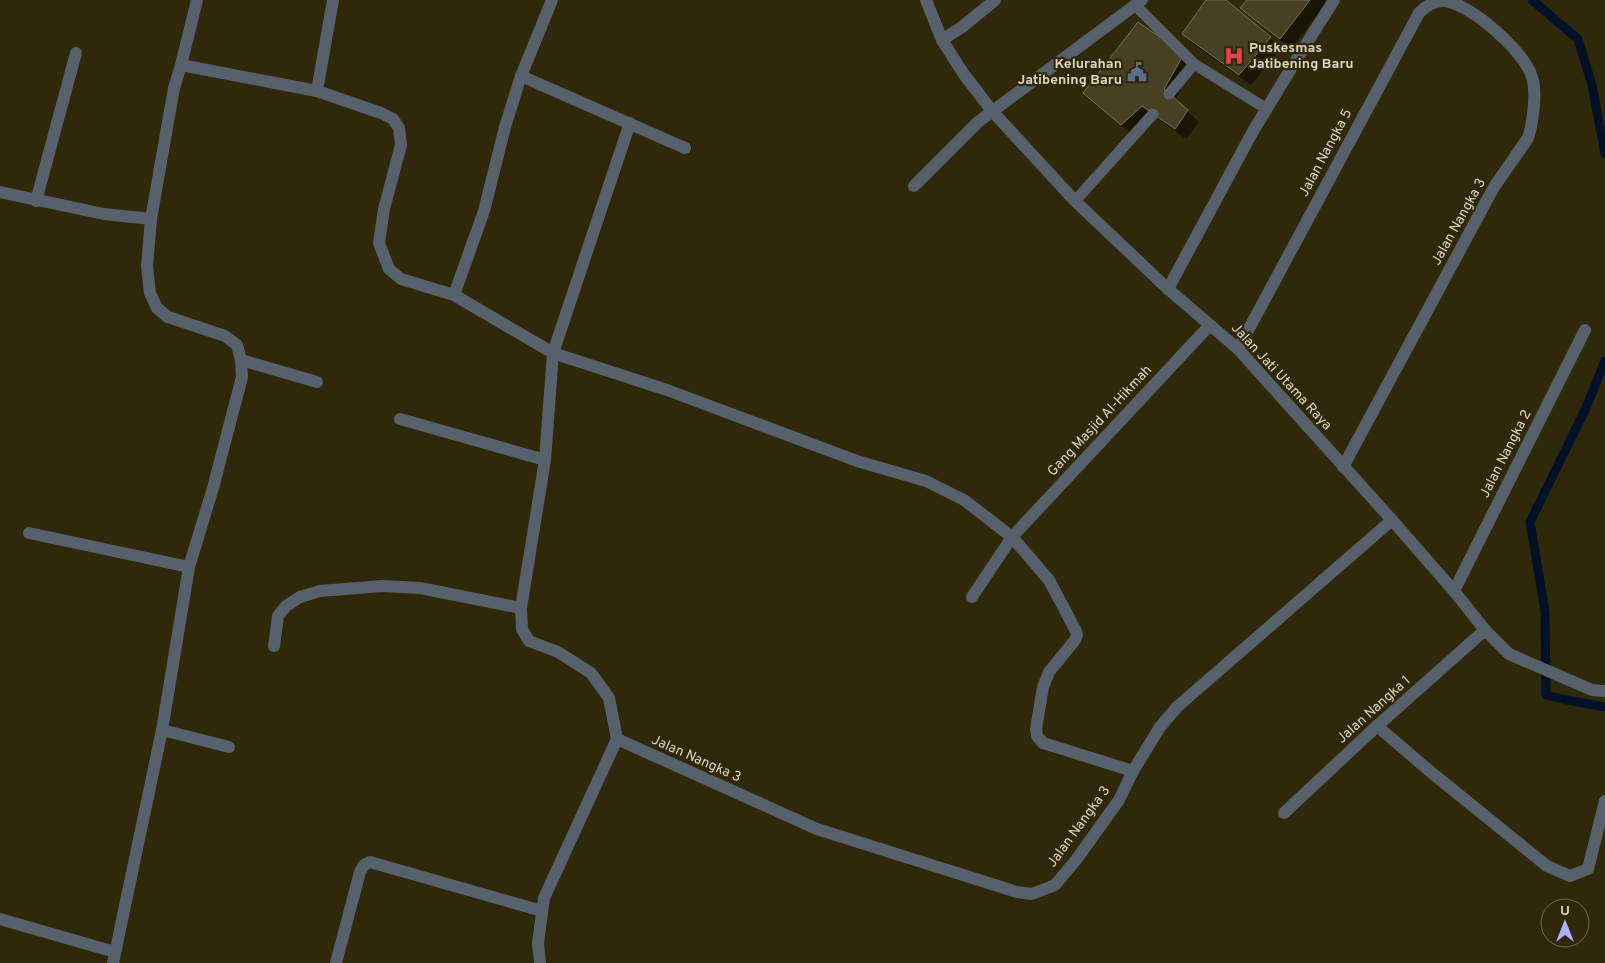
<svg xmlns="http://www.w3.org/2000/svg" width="1605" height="963" font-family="Overpass,sans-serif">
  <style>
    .shadow { fill: #0007 }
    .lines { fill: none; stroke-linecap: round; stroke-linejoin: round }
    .stream { stroke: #021127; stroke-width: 9 }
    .building { fill: #474022; stroke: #7b7354 }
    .service { stroke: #56616b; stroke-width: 11 }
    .minor { stroke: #56616b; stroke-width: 12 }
    .tertiary { stroke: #56616b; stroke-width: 12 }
    .labels { text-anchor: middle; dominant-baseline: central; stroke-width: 4.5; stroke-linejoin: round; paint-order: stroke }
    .poi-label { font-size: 14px; font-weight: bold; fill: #d9d5c5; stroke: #2f280a; text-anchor: start }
    .street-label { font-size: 14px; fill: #d9d5c5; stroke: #2f280a }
  </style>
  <rect width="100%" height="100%" fill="#2f280a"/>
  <g class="shadow">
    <polygon points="1208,0 1224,0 1270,38 1281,49 1251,85 1194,45 1183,34"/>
    <polygon points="1248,0 1329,0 1291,49 1253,18 1242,7"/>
    <polygon points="1138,24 1194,66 1175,100 1199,122 1186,139 1154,116 1133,135 1095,104 1084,93"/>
  </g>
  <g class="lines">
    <g class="stream">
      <polyline points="1532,0 1578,39 1592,85 1605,154"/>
      <polyline points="1605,361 1586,408 1530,522 1545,612 1546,695 1562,699 1605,707"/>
    </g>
  </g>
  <g class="building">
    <polygon points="1206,0 1226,0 1271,37 1239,75 1182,34"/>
    <polygon points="1247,0 1310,0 1280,39 1240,8"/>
    <polygon points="1138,22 1184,54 1164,89 1188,110 1175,129 1142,106 1121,125 1083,93"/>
  </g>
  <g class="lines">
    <g class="service">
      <polyline points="1135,5 1194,64 1169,94"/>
      <polyline points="1194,64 1267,109"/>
      <polyline points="1075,201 1153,114"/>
    </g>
    <g class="minor">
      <polyline points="942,40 962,27 995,0"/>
      <polyline points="181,65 197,0"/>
      <polyline points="521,76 685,148"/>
      <polyline points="317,91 333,0"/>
      <polyline points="914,186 978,122 1142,0"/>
      <polyline points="0,192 104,214 151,219"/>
      <polyline points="36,201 76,53"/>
      <polyline points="1168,289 1252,133 1298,57 1334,0"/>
      <polyline points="454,295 484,211 505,127 521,76 552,0"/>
      <path d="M1238,349L1419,13C1426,6 1434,0 1445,1C1471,4 1525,52 1532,77C1537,93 1533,122 1528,138L1494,187L1343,467"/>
      <polyline points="241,360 317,382"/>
      <polyline points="400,419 545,460"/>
      <polyline points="29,533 189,567"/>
      <polyline points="1454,591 1585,330"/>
      <polyline points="972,597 1012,537 1210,325"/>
      <polyline points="274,646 278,616 286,606 300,597 320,591 382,586 420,588 521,608"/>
      <polyline points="1377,726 1432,773 1547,866 1570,876 1588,869 1605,801"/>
      <polyline points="162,730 229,747"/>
      <polyline points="617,739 817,829 1017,892 1032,894 1055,885 1076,860 1119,800 1133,771 1160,727 1177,707 1392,520"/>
      <polyline points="1284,813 1377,726 1485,630"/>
      <polyline points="0,919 115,952"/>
      <polyline points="113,963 162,730 189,567 213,488 242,377 241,360 237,345 225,336 168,317 157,308 150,293 147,266 151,219 174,88 181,65 317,91 381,113 393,119 399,128 401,145 384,209 379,243 389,269 401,279 454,295 553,353 667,390 857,461 926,481 964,500 1012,537 1049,580 1076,631 1077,635 1075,640 1049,672 1043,687 1036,729 1037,736 1043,743 1133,771"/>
      <polyline points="336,963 360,872 364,865 370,862 542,911"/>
      <polyline points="540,963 538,943 544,898 617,739 609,698 591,673 558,652 529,641 522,629 521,608 545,460 553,353 630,123"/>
    </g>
    <polyline class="tertiary" points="926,0 942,40 963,73 992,111 1075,201 1168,289 1238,349 1392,520 1454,591 1485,630 1509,654 1592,690 1605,691"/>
  </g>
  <defs>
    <symbol id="hospital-bare" viewBox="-9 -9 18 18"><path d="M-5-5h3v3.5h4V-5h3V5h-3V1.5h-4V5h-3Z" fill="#e0444e" stroke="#2f280a" stroke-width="2.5" paint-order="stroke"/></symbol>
    <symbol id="civic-bare" viewBox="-9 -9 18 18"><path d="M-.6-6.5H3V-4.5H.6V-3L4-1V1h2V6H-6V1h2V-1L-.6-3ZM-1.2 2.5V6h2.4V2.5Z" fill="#5c6f8a" stroke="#2f280a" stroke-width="2.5" paint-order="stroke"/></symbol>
  </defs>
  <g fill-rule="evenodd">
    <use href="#hospital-bare" x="1220" y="42" width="28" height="28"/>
    <use href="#civic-bare" x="1123" y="58" width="28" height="28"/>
  </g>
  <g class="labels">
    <g class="poi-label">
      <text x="1249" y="48">Puskesmas<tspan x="1249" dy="16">Jatibening Baru</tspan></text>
      <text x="1122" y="64" text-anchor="end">Kelurahan<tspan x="1122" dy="16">Jatibening Baru</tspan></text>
    </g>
    <g class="street-label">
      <text transform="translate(1326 153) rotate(-62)">Jalan Nangka 5</text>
      <text transform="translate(1459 222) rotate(-61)">Jalan Nangka 3</text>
      <text transform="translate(1281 377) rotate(47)">Jalan Jati Utama Raya</text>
      <text transform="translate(1100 421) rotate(-47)">Gang Masjid Al-Hikmah</text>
      <text transform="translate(1506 454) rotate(-63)">Jalan Nangka 2</text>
      <text transform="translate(1374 710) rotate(-42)">Jalan Nangka 1</text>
      <text transform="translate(696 759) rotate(24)">Jalan Nangka 3</text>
      <text transform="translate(1079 827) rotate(-54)">Jalan Nangka 3</text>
    </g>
  </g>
  <g transform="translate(1565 923)"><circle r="24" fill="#2f280a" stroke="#736d55"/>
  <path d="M0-4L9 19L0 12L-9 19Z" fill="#acaffb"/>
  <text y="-8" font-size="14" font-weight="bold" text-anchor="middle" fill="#d9d5c5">U</text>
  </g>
</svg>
